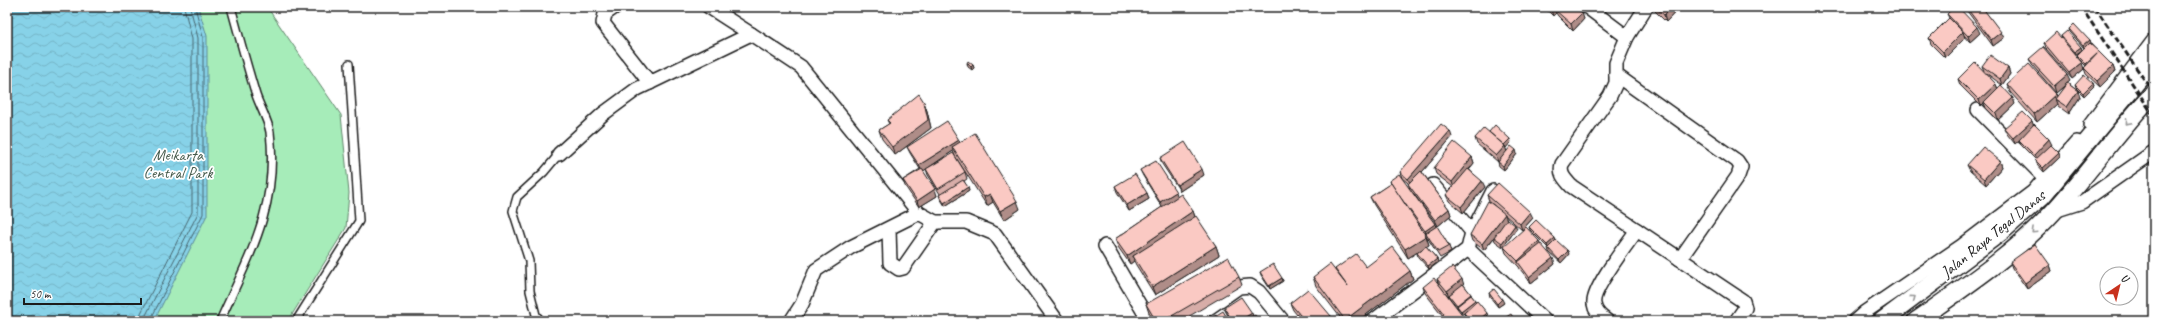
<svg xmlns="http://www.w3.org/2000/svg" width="2161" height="328" font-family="Caveat,sans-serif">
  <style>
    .green { fill: #a6ecb9; stroke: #61846a }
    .water { fill: url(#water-waves); stroke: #5c8996 }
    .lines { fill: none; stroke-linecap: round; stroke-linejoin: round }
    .shore { stroke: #47656e; stroke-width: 1 }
    .service-casing { stroke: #1c1c1c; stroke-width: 10 }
    .minor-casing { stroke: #1c1c1c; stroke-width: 16 }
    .tertiary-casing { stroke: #1c1c1c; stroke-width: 20 }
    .service { stroke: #fff; stroke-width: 7 }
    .minor { stroke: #fff; stroke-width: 13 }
    .tertiary { stroke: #fff; stroke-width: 17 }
    .rail { stroke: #1c1c1c; stroke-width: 3; stroke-dasharray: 6 3; stroke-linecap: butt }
    .wall { fill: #d7ada8; stroke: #1c1c1c }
    .shaded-wall { fill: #af8d88; stroke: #1c1c1c }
    .building { fill: #fac9c3; stroke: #1c1c1c }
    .oneway { stroke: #999 }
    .labels { text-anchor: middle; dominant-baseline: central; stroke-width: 3.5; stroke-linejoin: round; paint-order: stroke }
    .park-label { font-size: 16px; fill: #455a4b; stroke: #fff }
    .street-label { font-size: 16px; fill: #1c1c1c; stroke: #fff }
  </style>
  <defs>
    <pattern id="water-waves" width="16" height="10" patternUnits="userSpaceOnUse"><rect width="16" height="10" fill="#87d2e8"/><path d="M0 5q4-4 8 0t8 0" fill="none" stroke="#74b4c6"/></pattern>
  </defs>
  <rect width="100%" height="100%" fill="#fff"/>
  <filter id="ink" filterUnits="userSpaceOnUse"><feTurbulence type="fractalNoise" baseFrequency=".025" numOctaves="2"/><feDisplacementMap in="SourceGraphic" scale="8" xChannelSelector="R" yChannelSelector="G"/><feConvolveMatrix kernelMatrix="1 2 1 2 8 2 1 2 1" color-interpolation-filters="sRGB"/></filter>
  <g filter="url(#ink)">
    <polygon class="green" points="7,7 267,7 341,115 349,193 346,228 288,321 7,321"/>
    <polygon class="water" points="7,7 198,7 207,36 207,215 154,321 7,321"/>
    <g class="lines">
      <g class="shore">
        <polyline points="139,321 141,313 192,212 192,39 184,7"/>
        <polyline points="145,321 146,315 198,213 198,38 190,7"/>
        <polyline points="150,321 203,214 203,37 195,7"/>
      </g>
      <defs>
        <g id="service">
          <path d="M220,321C249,256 279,206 270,132C268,120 260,107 256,95C247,66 239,36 231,7"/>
          <polyline points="296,321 359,221 349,64"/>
          <polyline points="541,321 536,315 530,291 529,261 513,211 517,197 544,172 559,154"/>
        </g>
        <g id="minor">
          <polyline points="615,7 605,14 603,23 650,83"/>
          <polyline points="709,7 751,34"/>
          <polyline points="1587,7 1627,37"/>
          <path d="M1646,7L1627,37L1616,63V83L1610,96L1562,164C1559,174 1565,179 1571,186L1743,301L1745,308L1736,321"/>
          <polyline points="1616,75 1737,161 1741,167 1738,176 1680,259"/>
          <polyline points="2090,125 2154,40"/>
          <polyline points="559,154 603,114 637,89 751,34 801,67 919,213 935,222 966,222 995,234 1057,321"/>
          <polyline points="2045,178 2077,142"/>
          <polyline points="1433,185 1472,232"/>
          <polyline points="2054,211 2082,202 2152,153"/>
          <polyline points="889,229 890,263 899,269 903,268 935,222"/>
          <polyline points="1105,246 1149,321"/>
          <polyline points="1468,249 1472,232 1493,191"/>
          <polyline points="791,321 802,304 816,270 851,247 919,213"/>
          <polyline points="1190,321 1239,287 1250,286 1259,292 1283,321"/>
          <polyline points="1373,321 1468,249 1545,321"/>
          <path d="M1607,321C1601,317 1595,312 1594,304C1591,290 1628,243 1637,230"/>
          <polyline points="1855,321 1865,312 1963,245 2033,192 2045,178 1978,110"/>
        </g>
        <g id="tertiary">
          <polyline points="1882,321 2001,232 2042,196 2154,61"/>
          <path d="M1916,321C1963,288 2016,253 2054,211C2089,173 2118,130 2154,93"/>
        </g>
      </defs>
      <use href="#service" class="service-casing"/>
      <use href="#minor" class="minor-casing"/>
      <use href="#tertiary" class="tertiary-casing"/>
      <use href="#service" class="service"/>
      <use href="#minor" class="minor"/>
      <use href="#tertiary" class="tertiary"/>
      <g class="rail">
        <polyline points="2081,7 2154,116"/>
        <polyline points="2095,7 2154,94"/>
      </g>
    </g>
    <g class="wall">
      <polygon points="1544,7 1575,7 1584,19 1573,31 1558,16 1556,13 1553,16"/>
      <polygon points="1653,7 1680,7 1666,22 1654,10"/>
      <polygon points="1964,7 1982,7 2004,38 1993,46"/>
      <polygon points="1947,14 1980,33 1970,42 1964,35 1965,38 1945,58 1931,44 1929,38 1949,18"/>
      <polygon points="2069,29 2089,40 2090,43 2099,53 2113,66 2115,72 2100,87 2086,74 2084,68 2086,66 2078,58 2077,55 2084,48 2070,32"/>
      <polygon points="2061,36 2081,47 2082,50 2075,55 2084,69 2072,79 2046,49 2044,43 2062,39"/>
      <polygon points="2029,59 2070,81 2067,83 2078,91 2080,97 2069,114 2058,106 2057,104 2037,122 2010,92 2007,84 2056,94 2057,97 2066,84 2056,93 2032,65"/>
      <polygon points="967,63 973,65 974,68 972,70 968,67"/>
      <polygon points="1982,66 2008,68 2010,74 2002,85 1986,73 1998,88 2015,104 1998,120 1986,108 1984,103 1981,106 1960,85 1958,79 1984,71"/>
      <polygon points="2093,83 2094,86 2084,96 2076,88 2075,85"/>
      <polygon points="924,102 927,111 931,128 895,155 882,139 879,130 889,124 887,120"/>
      <polygon points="2032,121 2033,125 2052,145 2050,146 2060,157 2044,172 2037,164 2036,160 2022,146 2019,140 2021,138 2015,144 2007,134 2004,128"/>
      <polygon points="1489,133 1511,142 1505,148 1507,152 1517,154 1504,170 1499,166 1498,162 1477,144 1475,138"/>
      <polygon points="1452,137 1422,172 1449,209 1451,215 1438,226 1413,193 1449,246 1451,252 1440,258 1427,237 1417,222 1426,236 1429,245 1426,246 1437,259 1438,262 1429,269 1418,257 1417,253 1424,248 1408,258 1374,205 1370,197 1390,184 1389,181 1410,189 1408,183 1402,178 1400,172"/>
      <polygon points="959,140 960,142 1020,209 1004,220 993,202 987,206 955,156 953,151 923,171 937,196 919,207 905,186 903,180 920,169 910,153 907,147"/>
      <polygon points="1472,157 1474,163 1469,169 1485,187 1463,213 1449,201 1446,195 1453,187 1436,174 1434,168"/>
      <polygon points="1160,158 1204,175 1180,191 1162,164"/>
      <polygon points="2000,161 2002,167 1986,185 1970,171 1967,165"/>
      <polygon points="926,169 965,172 967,179 964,181 969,191 945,206 940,198 939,195 940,194 928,175"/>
      <polygon points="1140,170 1178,197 1193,211 1195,217 1216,246 1219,255 1155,295 1136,265 1134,261 1130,264 1118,247 1115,239 1162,207 1143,176"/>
      <polygon points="1115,186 1147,193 1149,199 1129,211 1117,192"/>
      <polygon points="1487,195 1533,218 1522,230 1505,215 1507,220 1517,228 1503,247 1495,241 1494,238 1484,250 1472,241 1470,235 1499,210 1489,201"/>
      <polygon points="1529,227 1555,240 1569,254 1561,263 1549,252 1548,248 1530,230"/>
      <polygon points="1539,241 1540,245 1555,264 1531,283 1520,269 1519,267 1506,253 1504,247"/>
      <polygon points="2010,262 2050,265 2052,271 2027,289 2012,268"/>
      <polygon points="1366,267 1410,271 1413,279 1358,321 1343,321 1316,286 1313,277 1336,271 1335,269"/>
      <polygon points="1260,272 1282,278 1283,281 1270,289 1261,275"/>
      <polygon points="1239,277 1242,285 1181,321 1154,321 1149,313 1146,304"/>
      <polygon points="1437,279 1464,285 1476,302 1488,316 1483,321 1469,321 1465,316 1464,313 1463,314 1439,285"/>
      <polygon points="1423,287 1467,321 1439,321 1438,319 1443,316 1425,293"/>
      <polygon points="1489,293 1504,303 1498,307 1490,297"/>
      <polygon points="1290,303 1331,316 1333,321 1302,321 1293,310"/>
      <polygon points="1224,308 1253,316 1259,321 1231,321 1227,314"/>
    </g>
    <g class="shaded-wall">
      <polygon points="1554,7 1562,7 1555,10 1556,13 1553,16 1551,10"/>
      <polygon points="1672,7 1680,7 1666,22 1664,15"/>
      <polygon points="1582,13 1584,19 1573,31 1571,24"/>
      <polygon points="1977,27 1980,33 1970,42 1968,36"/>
      <polygon points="1963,32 1965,38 1945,58 1943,52"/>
      <polygon points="2001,32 2004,38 1993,46 1991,40"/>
      <polygon points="2089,40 2090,43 2084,48 2083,45"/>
      <polygon points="2081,47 2082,50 2075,55 2074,52"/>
      <polygon points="2099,52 2100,55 2087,68 2086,64"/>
      <polygon points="2082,63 2084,69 2072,79 2069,73"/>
      <polygon points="973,65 974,68 972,70 971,67"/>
      <polygon points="2113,66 2115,72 2100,87 2097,81"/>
      <polygon points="2008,68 2010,74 2002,85 2000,79"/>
      <polygon points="2067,75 2070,81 2056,93 2054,86"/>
      <polygon points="2093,83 2094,86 2084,96 2083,93"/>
      <polygon points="1996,84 1998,90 1984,102 1984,103 1981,106 1979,100"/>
      <polygon points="2078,91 2080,97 2069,114 2067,107"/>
      <polygon points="2056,94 2059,102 2055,99 2057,104 2037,122 2034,114"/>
      <polygon points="2013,98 2015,104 1998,120 1996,114"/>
      <polygon points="924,102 927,111 931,128 895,155 892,147"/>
      <polygon points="2032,121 2034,127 2015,144 2013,138"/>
      <polygon points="1450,131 1452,137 1411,185 1408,179"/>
      <polygon points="1510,139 1511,142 1506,148 1504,145"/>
      <polygon points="2049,139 2052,145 2037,161 2034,155"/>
      <polygon points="959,140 961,146 952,147 953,151 922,172 919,165"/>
      <polygon points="1505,146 1507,152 1498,162 1496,156"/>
      <polygon points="1516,150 1517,154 1504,170 1503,166"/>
      <polygon points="2059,153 2060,157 2044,172 2043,168"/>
      <polygon points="1472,157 1474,163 1454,188 1452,182"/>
      <polygon points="2000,161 2002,167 1986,185 1984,179"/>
      <polygon points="1202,169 1204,175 1180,191 1177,185"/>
      <polygon points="1482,181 1485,187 1463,213 1461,207"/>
      <polygon points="968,187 969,191 945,206 944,203"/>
      <polygon points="935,189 937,196 919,207 917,201"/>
      <polygon points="1176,192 1178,198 1163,208 1160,202"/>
      <polygon points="1147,193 1149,199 1129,211 1127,205"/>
      <polygon points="990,194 993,202 987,206 984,197"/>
      <polygon points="1017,201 1020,209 1004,220 1000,211"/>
      <polygon points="1449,209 1451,215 1438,226 1435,220"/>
      <polygon points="1193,211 1196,220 1133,256 1134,261 1130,264 1127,256"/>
      <polygon points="1530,212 1533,218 1522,230 1520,224"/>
      <polygon points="1505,214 1507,221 1484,250 1482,244"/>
      <polygon points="1435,224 1437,230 1426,234 1425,231"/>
      <polygon points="1515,225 1517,228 1503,247 1502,243"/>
      <polygon points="1426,236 1429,245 1408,258 1405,249"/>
      <polygon points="1555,238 1556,241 1548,248 1547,245"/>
      <polygon points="1539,241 1541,247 1518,263 1518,261"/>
      <polygon points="1216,246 1219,255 1155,295 1152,287"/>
      <polygon points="1568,251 1569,254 1561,263 1559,260"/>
      <polygon points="1553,258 1555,264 1531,283 1529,277"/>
      <polygon points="1437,259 1438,262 1429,269 1428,266"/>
      <polygon points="2050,265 2052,271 2027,289 2025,283"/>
      <polygon points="1410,271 1413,279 1358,321 1346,321 1345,320"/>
      <polygon points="1282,278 1283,281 1270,289 1269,286"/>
      <polygon points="1462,279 1464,285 1449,295 1450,297 1449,297 1447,291"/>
      <polygon points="1471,294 1472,297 1457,306 1458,308 1457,305"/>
      <polygon points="1502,299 1504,303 1498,307 1497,304"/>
      <polygon points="1475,300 1476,303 1463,314 1461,311"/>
      <polygon points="1252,313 1254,319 1251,321 1239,321"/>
      <polygon points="1487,313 1488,316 1483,321 1478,321"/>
      <polygon points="1331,316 1333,321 1325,321"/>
      <polygon points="1314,317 1316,321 1309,321"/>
    </g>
    <g class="building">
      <polygon points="1548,7 1554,7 1551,10"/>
      <polygon points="1558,7 1575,7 1582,13 1571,24 1555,10"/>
      <polygon points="1655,7 1672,7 1664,15"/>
      <polygon points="1954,7 1958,7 1977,27 1968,36 1947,14"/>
      <polygon points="1966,7 1982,7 2001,32 1991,40"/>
      <polygon points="1949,18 1963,32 1943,52 1929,38"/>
      <polygon points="2074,24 2089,40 2083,45 2069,29"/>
      <polygon points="2067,31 2081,47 2074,52 2061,36"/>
      <polygon points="2056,32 2082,63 2069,73 2044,43"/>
      <polygon points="2089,43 2099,52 2086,64 2077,55"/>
      <polygon points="2043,47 2067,75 2054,86 2029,59"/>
      <polygon points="2099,52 2113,66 2097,81 2084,68"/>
      <polygon points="1990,55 2008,68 2000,79 1982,66"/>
      <polygon points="968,61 973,65 971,67 967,63"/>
      <polygon points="1975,62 1996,84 1979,100 1958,79"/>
      <polygon points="2029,64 2056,94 2034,114 2007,84"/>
      <polygon points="2084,75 2093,83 2083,93 2075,85"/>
      <polygon points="2067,83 2078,91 2067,107 2055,99"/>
      <polygon points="2001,85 2013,98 1996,114 1984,102"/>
      <polygon points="919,94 924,102 928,120 892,147 879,130 890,123 887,120"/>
      <polygon points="2023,112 2032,121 2013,138 2004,128"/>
      <polygon points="947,121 959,140 919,165 907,147"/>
      <polygon points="1441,124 1450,131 1408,179 1400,172"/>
      <polygon points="2034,124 2049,139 2034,155 2019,140"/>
      <polygon points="1495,125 1510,139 1504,145 1489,132"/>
      <polygon points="1484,128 1505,146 1496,156 1475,138"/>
      <polygon points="975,133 1017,201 1000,211 990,194 984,197 952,147"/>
      <polygon points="1185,142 1202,169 1177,185 1160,158"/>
      <polygon points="1454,142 1472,157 1452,182 1434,168"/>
      <polygon points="2051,145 2059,153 2043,168 2035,160"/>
      <polygon points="1511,146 1516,150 1503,166 1498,162"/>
      <polygon points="1983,147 2000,161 1984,179 1967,165"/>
      <polygon points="953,153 965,172 938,189 926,169"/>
      <polygon points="1156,161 1176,192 1160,202 1140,170"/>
      <polygon points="922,169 935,189 917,201 903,180"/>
      <polygon points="1468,169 1482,181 1461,207 1446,195"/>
      <polygon points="1421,171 1449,209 1435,220 1408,184"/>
      <polygon points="1135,174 1147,193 1127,205 1115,186"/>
      <polygon points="1399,174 1435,224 1425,231 1398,194 1391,183 1389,181"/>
      <polygon points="963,180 968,187 944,203 939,195"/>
      <polygon points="1391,183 1426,236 1405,249 1370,197"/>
      <polygon points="1498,183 1530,212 1520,224 1487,195"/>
      <polygon points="1181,194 1193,211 1127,256 1115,239"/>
      <polygon points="1488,201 1505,214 1482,244 1470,235"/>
      <polygon points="1196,216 1216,246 1152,287 1133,256"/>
      <polygon points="1507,219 1515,225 1502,243 1494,237"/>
      <polygon points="1536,220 1555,238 1547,245 1529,227"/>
      <polygon points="1437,226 1449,246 1438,252 1426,233"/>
      <polygon points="1526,227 1539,241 1518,261 1504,247"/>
      <polygon points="1556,240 1568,251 1559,260 1548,248"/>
      <polygon points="1541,244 1553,258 1529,277 1518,262"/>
      <polygon points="2035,244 2050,265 2025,283 2010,262"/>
      <polygon points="1426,246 1437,259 1428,266 1417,253"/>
      <polygon points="1392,247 1410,271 1345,320 1313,277 1330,264 1348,287 1335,269 1356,254 1366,267"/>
      <polygon points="1228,257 1239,277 1163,321 1156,321 1146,304"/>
      <polygon points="1273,264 1282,278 1269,286 1260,272"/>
      <polygon points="1452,267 1462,279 1447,291 1437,279"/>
      <polygon points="1434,278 1467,321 1440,321 1438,319 1444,314 1423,287"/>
      <polygon points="1463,284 1471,294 1457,305 1449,295"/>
      <polygon points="1308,289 1331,316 1325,321 1318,321 1314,317 1309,321 1305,321 1290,303"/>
      <polygon points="1494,289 1502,299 1497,304 1489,293"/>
      <polygon points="1471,295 1475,300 1461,311 1457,306"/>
      <polygon points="1241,297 1252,313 1239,321 1233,321 1224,308"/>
      <polygon points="1477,301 1487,313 1478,321 1471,321 1464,313"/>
      <polygon points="1223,311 1229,321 1207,321"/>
      <polygon points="1511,314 1515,321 1500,321"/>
      <polygon points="1255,315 1259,321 1246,321"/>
    </g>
    <defs><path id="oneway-chevron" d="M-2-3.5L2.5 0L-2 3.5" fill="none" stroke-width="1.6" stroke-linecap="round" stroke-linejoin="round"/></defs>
    <g class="oneway">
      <use href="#oneway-chevron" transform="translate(2128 122) rotate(131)"/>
      <use href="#oneway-chevron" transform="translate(2034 231) rotate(137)"/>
      <use href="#oneway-chevron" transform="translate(1913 298) rotate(-37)"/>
    </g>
  </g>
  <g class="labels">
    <g class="park-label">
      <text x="178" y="155">Meikarta<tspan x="178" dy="18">Central Park</tspan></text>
    </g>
    <g class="street-label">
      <text transform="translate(1993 234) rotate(-39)">Jalan Raya Tegal Danas</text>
    </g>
  </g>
  <rect width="2161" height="328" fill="none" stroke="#fff" stroke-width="24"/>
  <rect x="12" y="12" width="2137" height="304" fill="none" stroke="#1c1c1c" stroke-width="1.5" filter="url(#ink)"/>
  <g transform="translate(2119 286) rotate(35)"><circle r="19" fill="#ffffff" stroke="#a4a4a4"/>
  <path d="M0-3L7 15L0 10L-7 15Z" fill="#c8321e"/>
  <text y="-6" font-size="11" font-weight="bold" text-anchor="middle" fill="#1c1c1c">U</text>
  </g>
  <path d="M24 298v6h117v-6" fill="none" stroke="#1c1c1c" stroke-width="2"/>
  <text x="30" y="298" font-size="12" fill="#1c1c1c" stroke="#ffffff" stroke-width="3" paint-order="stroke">50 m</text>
</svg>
